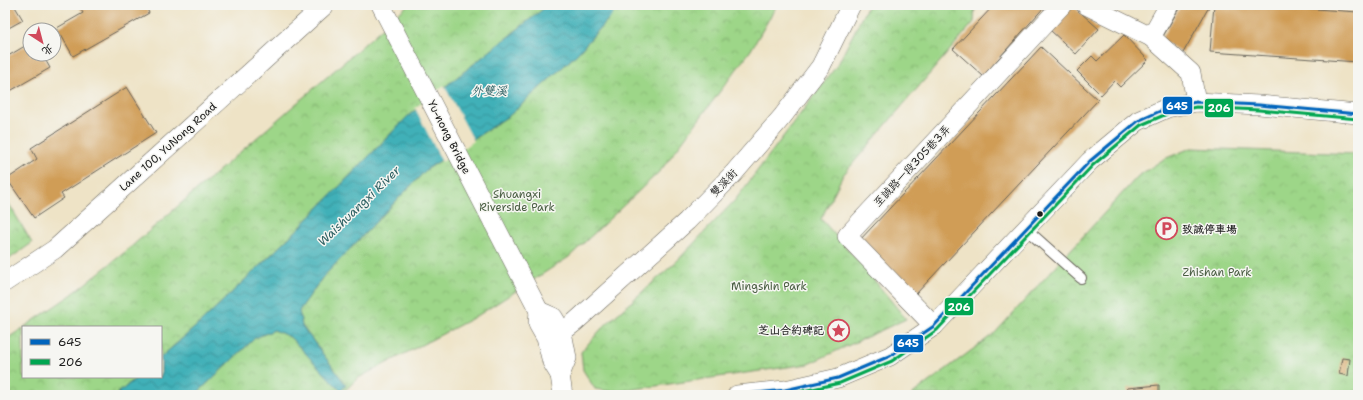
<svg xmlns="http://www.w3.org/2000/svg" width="1363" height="400" font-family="'Shantell Sans','LXGW WenKai TC',sans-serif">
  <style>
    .park { fill: url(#park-crowns); stroke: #5c7952 }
    .water { fill: url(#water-waves); stroke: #2e666a }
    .pier { fill: #eee3c6 }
    .building { fill: #d09d57 }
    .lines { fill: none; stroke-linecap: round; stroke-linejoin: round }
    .lane-casing { stroke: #666258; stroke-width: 12 }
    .street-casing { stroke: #666258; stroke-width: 20 }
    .lane { stroke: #fff; stroke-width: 10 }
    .street { stroke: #fff; stroke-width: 19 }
    .bus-1-casing { stroke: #f6f6f2; stroke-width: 6 }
    .bus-2-casing { stroke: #f6f6f2; stroke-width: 6 }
    .bus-1 { stroke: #0065bd; stroke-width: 3 }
    .bus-2 { stroke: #00a651; stroke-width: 3 }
    .bus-dot { fill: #1c1c1c; stroke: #f6f6f2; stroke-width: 1.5 }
    .labels { text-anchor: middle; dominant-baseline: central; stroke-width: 3; stroke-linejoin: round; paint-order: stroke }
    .street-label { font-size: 11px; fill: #1c1c1c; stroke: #f6f6f2 }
    .park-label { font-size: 11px; fill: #495d42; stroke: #f6f6f2 }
    .poi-label { font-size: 11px; font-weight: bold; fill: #1c1c1c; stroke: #f6f6f2; text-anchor: start }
    .water-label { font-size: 12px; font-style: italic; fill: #2c5f62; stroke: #f6f6f2 }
    .line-badge { stroke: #f6f6f2; stroke-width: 1.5 }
    .badge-label { font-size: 11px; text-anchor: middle; font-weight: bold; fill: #fff }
  </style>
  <defs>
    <pattern id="park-crowns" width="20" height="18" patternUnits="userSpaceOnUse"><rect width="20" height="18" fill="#9dd688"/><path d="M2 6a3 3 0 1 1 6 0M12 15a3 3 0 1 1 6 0" fill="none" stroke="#87b775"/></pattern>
    <pattern id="water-waves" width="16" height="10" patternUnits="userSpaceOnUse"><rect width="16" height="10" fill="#40b0b8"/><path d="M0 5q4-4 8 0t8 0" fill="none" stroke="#358e95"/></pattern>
  </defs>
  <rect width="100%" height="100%" fill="#f6f6f2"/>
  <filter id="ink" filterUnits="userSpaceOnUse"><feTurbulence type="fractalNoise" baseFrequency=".025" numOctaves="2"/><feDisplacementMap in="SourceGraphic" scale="8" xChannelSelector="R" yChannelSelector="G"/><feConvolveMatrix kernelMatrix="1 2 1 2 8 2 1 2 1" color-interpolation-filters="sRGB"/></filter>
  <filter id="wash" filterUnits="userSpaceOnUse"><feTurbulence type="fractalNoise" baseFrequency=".012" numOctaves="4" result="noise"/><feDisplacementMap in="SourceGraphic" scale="16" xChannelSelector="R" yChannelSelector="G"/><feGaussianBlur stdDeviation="0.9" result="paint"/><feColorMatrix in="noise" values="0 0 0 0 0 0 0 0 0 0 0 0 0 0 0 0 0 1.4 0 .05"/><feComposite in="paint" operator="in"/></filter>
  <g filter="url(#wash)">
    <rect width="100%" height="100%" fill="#eee3c6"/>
    <g class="park">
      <polygon points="408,5 547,5 542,10 408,116 299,228 201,322 161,357 161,327 24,327 71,295 125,252 351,56"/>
      <polygon points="621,5 777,5 751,50 661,170 569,257 477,316 358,378 340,395 195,395 255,338 274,330 290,337 341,390 346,385 302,326 299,311 322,278 426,170 510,115 576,55"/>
      <polygon points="868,5 975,5 974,22 843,175 821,219 861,264 906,319 808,364 614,392 595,389 583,370 581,352 603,327 677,261 736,199 838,64"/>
      <polygon points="1191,148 1358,154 1358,395 911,395 995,333 1138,176 1164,159"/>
      <polygon points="5,197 32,243 5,262"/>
      <polygon points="23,328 23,377 137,377 116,395 5,395 5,340"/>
    </g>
    <polygon class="water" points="547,5 621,5 576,55 510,115 426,170 322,278 299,311 302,326 346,385 341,391 290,337 274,330 255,338 195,395 116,395 137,377 161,377 161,357 201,322 299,228 408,116 542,10"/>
    <polygon class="pier" points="444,85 474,141 442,162 415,108"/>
    <g id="blocks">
      <g class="building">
        <polygon points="5,5 14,5 23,20 5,30"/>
        <polygon points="78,5 145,5 149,13 73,56 57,28 83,13"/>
        <polygon points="994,5 1046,5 983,76 953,49"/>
        <polygon points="1072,5 1099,29 1076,54 1050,30"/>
        <polygon points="1181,5 1210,5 1183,53 1161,40"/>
        <polygon points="1214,5 1259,5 1358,12 1358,62 1210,52"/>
        <polygon points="1124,35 1148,60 1120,87 1114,81 1101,95 1077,71 1092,56 1097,61"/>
        <polygon points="30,43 30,54 42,54 50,68 5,94 5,51 8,56"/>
        <polygon points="1041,47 1098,100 915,295 858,242"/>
        <polygon points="127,87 156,133 61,194 64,198 34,218 7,179 37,159 31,148"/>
        <polygon points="1342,358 1350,359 1348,376 1339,374"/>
        <polygon points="1159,385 1159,395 1128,395 1127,388"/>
      </g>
    </g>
  </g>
  <g filter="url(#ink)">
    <use href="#blocks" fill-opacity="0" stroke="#666258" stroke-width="1"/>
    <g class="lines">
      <defs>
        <polyline id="lane" points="1026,229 1081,278"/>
        <g id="street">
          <polyline points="381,5 539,311"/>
          <polyline points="1086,5 1151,37 1191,73 1196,102"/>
          <polyline points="1151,37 1169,5"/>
          <polyline points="5,282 55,249 325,5"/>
          <polyline points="539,311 553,317 562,332 567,358 560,375 563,395"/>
          <polyline points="539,311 538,324 546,338 552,362 560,375"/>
          <polyline points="934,326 847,236 1062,5"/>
          <polyline points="562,332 575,322 687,221 733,174 782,117 821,66 851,5"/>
          <polyline points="737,395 785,390 838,378 890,356 934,326 1090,161 1138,121 1167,108 1196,102 1259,105 1358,114"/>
        </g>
      </defs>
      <use href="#lane" class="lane-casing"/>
      <use href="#street" class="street-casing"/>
      <use href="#lane" class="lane"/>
      <use href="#street" class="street"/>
      <defs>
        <polyline id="bus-1" points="737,395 785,390 838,378 890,356 934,326 1090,161 1138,121 1167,108 1196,102 1259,105 1358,114"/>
        <polyline id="bus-2" points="785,395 840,383 892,361 937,330 1093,165 1141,125 1169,113 1196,107 1259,110 1358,119"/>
      </defs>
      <use href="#bus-1" class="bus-1-casing"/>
      <use href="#bus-2" class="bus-2-casing"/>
      <use href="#bus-1" class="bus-1"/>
      <use href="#bus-2" class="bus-2"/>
    </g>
  </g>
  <defs>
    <symbol id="parking-ring" viewBox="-11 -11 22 22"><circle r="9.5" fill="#f6f6f2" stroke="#d1495b" stroke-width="1.5"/><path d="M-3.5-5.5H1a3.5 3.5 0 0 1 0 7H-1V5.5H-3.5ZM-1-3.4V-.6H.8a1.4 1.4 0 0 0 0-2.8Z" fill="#d1495b"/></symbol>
    <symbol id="sight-ring" viewBox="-11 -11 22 22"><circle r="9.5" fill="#f6f6f2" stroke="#d1495b" stroke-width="1.5"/><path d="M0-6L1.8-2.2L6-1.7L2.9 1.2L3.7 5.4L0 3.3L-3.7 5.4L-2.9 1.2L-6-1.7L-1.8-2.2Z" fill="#d1495b"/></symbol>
  </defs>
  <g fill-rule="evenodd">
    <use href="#parking-ring" x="1154" y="216" width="25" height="25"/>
    <use href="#sight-ring" x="826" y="318" width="25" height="25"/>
  </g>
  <circle class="bus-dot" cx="1040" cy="214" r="3.5"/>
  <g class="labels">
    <g class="street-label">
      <text transform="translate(449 137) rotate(63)">Yu-nong Bridge</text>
      <text transform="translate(168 147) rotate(-42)">Lane 100, YuNong Road</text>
      <text transform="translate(912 166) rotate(-47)">至誠路一段305巷3弄</text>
      <text transform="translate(724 183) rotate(-46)">雙溪街</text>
    </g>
    <g class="park-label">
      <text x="517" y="194">Shuangxi<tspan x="517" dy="13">Riverside Park</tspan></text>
      <text x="1217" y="272">Zhishan Park</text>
      <text x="769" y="286">Mingshin Park</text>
    </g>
    <g class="poi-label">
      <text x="1182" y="229">致誠停車場</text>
      <text x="824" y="330" text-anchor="end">芝山合約碑記</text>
    </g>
    <g class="water-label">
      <text x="489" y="91">外雙溪</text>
      <text transform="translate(359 206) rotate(-44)">Waishuangxi River</text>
    </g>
  </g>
  <g class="line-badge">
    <rect x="1162" y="96" width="31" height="19" rx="4" fill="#0065bd"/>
    <rect x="1204" y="98" width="30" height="20" rx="4" fill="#00a651"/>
    <rect x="944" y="297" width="30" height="19" rx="4" fill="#00a651"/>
    <rect x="893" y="334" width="31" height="19" rx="4" fill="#0065bd"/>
  </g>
  <g class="badge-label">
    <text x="1177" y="110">645</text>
    <text x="1219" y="112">206</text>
    <text x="959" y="311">206</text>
    <text x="908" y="347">645</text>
  </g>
  <rect width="1363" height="400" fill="none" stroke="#f6f6f2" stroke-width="20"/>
  <rect x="22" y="326" width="140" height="52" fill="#f6f6f2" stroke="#9f9f9c"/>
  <rect x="30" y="339" width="20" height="6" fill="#0065bd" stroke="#9f9f9c"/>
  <text x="58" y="346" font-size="12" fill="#1c1c1c">645</text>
  <rect x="30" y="359" width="20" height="6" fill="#00a651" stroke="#9f9f9c"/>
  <text x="58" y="366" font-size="12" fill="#1c1c1c">206</text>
  <g transform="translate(42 42) rotate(144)"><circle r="19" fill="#f6f6f2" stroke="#9f9f9c"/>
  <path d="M0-3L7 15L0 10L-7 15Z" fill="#d1495b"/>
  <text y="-6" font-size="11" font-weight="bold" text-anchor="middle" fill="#1c1c1c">北</text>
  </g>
</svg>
